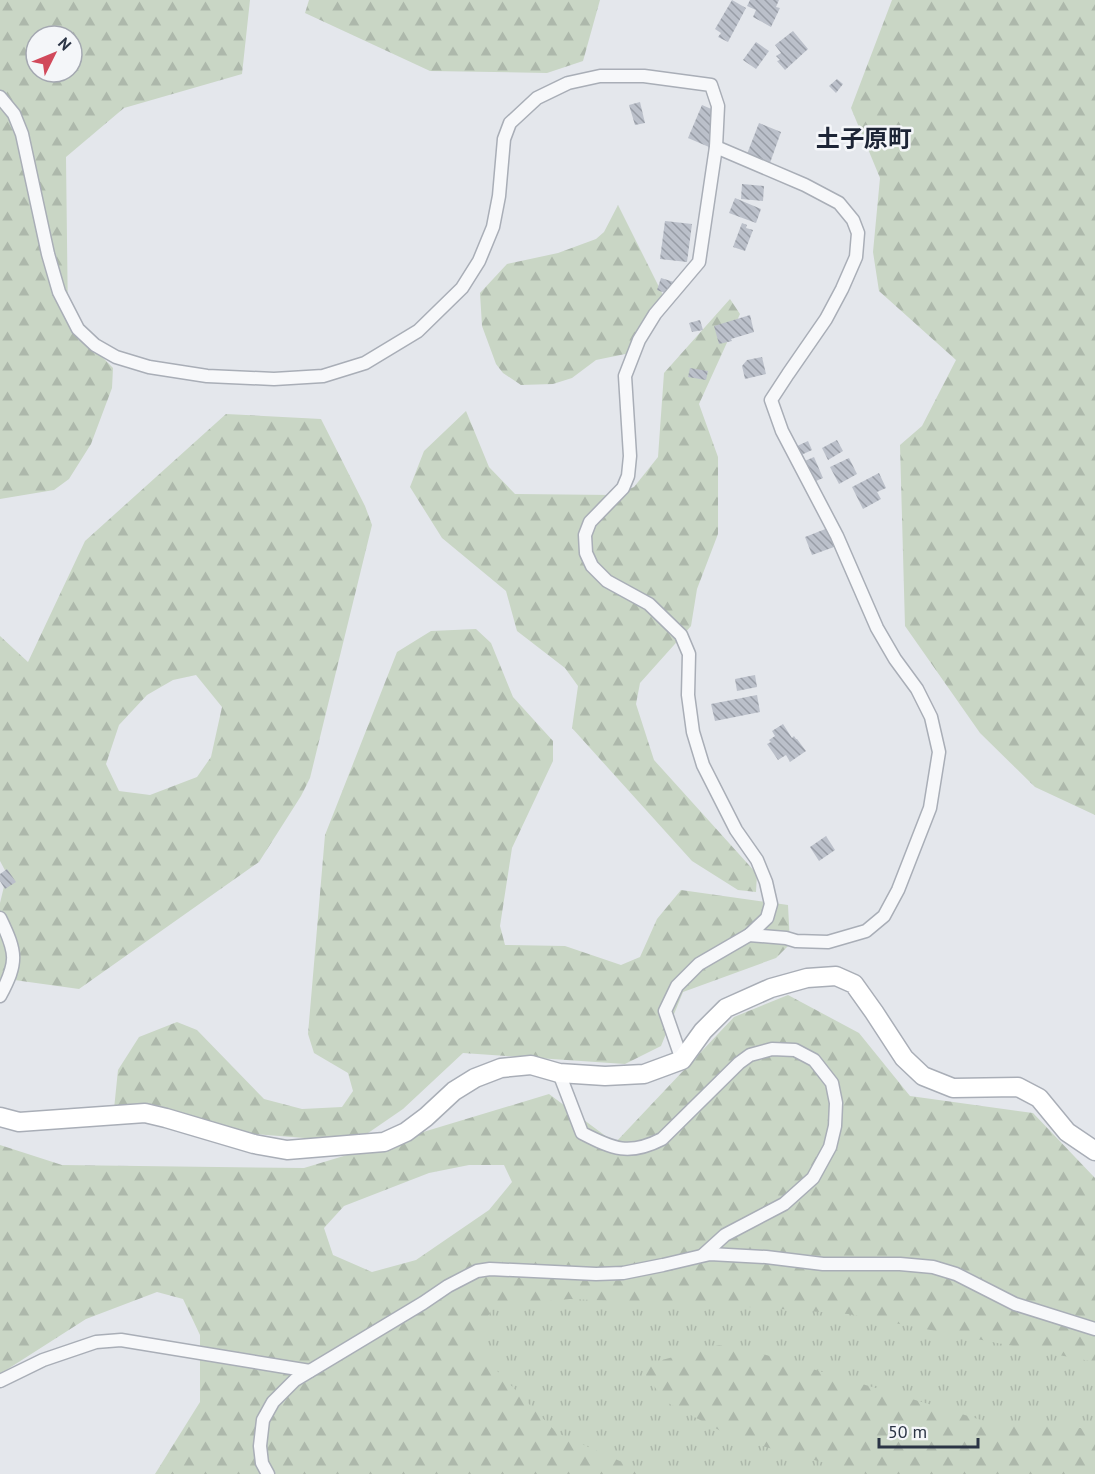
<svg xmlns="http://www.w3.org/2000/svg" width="1095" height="1474" font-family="'PT Sans','Noto Sans JP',sans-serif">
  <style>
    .grass { fill: url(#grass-tufts) }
    .forest { fill: url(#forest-firs); fill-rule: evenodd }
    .building { fill: url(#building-back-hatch) }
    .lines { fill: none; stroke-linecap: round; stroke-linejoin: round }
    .street-casing { stroke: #a9aeb7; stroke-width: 15 }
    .secondary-casing { stroke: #a9aeb7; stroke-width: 21 }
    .street { stroke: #f7f8fa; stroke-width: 12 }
    .secondary { stroke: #fff; stroke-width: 18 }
    .labels { text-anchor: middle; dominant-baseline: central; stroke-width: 5; stroke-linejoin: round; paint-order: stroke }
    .quarter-label { font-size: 24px; font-weight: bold; fill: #1d2536; stroke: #f4f6f9 }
  </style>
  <defs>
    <pattern id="grass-tufts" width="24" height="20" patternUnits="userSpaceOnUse" patternTransform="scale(1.5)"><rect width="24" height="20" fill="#c9d6c5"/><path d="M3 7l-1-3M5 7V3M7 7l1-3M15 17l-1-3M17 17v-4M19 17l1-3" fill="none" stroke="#adb8ab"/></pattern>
    <pattern id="forest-firs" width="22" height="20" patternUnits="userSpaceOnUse" patternTransform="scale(1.5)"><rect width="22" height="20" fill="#c9d6c5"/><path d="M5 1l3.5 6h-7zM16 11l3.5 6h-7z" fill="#adb8ab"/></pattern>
    <pattern id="building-back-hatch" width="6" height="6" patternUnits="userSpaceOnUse" patternTransform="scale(1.5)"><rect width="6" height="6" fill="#bbc0ca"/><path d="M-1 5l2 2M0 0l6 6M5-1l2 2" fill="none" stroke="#989da6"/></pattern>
  </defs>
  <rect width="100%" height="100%" fill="#e4e7ec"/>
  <polygon class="grass" points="541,1195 1095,1282 1095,1474 514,1474 398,1363"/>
  <g class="forest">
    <path d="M0,0H250L242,74L124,108L66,157L68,322L113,368L112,388L91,444L69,479L54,490L0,499ZM36,36H72V72H36Z"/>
    <polygon points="309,0 600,0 583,61 547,73 430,71 305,13"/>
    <polygon points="892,0 1095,0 1095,815 1035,787 980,733 905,626 900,445 922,426 956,360 879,291 873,252 880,178 851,108"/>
    <polygon points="618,205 666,301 635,352 596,360 572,378 553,384 521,385 503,373 496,364 482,326 480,293 507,264 558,253 596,239 604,232"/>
    <polygon points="730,299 740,314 699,404 718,457 718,534 697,589 691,626 640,683 636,704 654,760 757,874 756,892 738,890 692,861 572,728 578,686 565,668 517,631 506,591 442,538 410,487 424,451 466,411 489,467 515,494 615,495 634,487 658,457 664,373"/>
    <path d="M226,414L321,419L365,506L372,525L310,778L301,796L259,862L79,989L0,978V903L7,874L0,861V636L28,662L85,541ZM196,675L222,707L211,757L197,777L150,795L119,791L106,764L119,725L147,695L173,680Z"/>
    <polygon points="476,629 491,643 513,697 553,741 553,761 512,848 500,926 505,945 565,946 621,965 640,957 657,919 681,890 788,905 790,944 776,958 683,992 661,1046 625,1064 463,1053 403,1109 355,1142 189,1129 114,1109 118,1070 139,1037 177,1022 197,1030 264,1099 302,1109 342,1107 353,1091 348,1073 314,1053 308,1034 325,835 397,652 431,631"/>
    <path d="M788,995L859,1033L910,1096L1033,1113L1095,1178V1362L848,1314L767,1308L570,1299L529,1303L491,1310L474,1347L557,1433L649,1474H155L200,1402V1335L183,1299L157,1292L86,1319L0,1374V1145L62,1165L304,1168L549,1094L615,1143L734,1017ZM469,1165H504L512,1182L489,1210L416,1260L372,1272L333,1255L324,1228L344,1206L429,1173Z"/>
    <polygon points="719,1345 756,1352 988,1422 1095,1429 1095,1474 866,1474 736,1439 666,1402 639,1366"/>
  </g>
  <g class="building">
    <polygon points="732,0 746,8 728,42 718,37 721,33 715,29"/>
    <polygon points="750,0 779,0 776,7 780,8 771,27 753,17 756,10 747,6"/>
    <polygon points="793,31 808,49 785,70 777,61 780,60 776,56 781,53 775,45"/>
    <polygon points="756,42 769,51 756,69 743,60"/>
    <polygon points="837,79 843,84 836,93 829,86"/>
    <polygon points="640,102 645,123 635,125 629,105"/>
    <polygon points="702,105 723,114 709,147 688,138"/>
    <polygon points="759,123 781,132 770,163 747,154"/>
    <polygon points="742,184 764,186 763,201 741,199"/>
    <polygon points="735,198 761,209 756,223 729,213"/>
    <polygon points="665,221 692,224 687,262 660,259"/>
    <polygon points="742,223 747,225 746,228 753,230 745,251 733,247"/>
    <polygon points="661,278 677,283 673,296 657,290"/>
    <polygon points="750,315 754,332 731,339 732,341 719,344 714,326"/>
    <polygon points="700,320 703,330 692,332 689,323"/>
    <polygon points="762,357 766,374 745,379 742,366 747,360"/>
    <polygon points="690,368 708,371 706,380 688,377"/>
    <polygon points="837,440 843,451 828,460 822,448"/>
    <polygon points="808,441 812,450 799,456 795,447"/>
    <polygon points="814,457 823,478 809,484 800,463"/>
    <polygon points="849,458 857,474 839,484 830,467"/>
    <polygon points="879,473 886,488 877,492 881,499 863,509 852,487"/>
    <polygon points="828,528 834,547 812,555 805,537"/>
    <polygon points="755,675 757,687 737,691 735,679"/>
    <polygon points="757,695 760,712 715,721 711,704"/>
    <polygon points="783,724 792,738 794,736 796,739 797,739 806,751 790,762 786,755 778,760 767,744 771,742 769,740 775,736 772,731"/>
    <polygon points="826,836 835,850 819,861 810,847"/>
    <polygon points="7,869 16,882 5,889 0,881 0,874"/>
  </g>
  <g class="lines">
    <defs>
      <g id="street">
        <polyline points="0,97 14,114 22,134 48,254 59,292 78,329 95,345 116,357 149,367 207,376 274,379 323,376 365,363 418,331 462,288 479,261 493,227 499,196 504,139 510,123 537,98 568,83 600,76 644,76 711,85 718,106 716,147 699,262 655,314 639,340 625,376 630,456 628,476 623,488 590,522 585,535 586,553 592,566 607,581 649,604 681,635 689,654 688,695 693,732 703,765 736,830 757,860 766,882 771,904 767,918 749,935 699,964 677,986 665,1011 682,1060"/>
        <polyline points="716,147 805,185 839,203 853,220 858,233 856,257 842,289 826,319 788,374 771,400 782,431 837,536 877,628 895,659 917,689 931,717 939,752 930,808 898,890 884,916 866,931 828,942 796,941 786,938 749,935"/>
        <path d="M0,918C17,953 18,962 0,996"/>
        <path d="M559,1073L582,1133C613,1149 629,1156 662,1139L739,1063L750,1055L772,1049L795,1050L814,1060L832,1083L836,1103L835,1126L830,1147L813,1178L784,1204L725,1235L703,1255"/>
        <polyline points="0,1381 43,1360 96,1342 121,1340 310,1371"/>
        <polyline points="268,1474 262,1463 260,1446 263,1420 273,1402 295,1380 423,1303 448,1286 477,1271 490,1269 596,1274 623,1273 663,1265 710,1254 766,1257 823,1264 900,1264 933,1267 956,1274 1015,1304 1095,1329"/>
      </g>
      <polyline id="secondary" points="0,1117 19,1122 145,1113 166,1118 254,1144 287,1150 384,1142 406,1132 426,1117 454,1091 475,1078 501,1068 531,1065 559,1073 605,1076 644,1074 682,1060 703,1031 726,1008 771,988 807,978 836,976 854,984 874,1012 904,1058 923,1076 953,1088 1018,1087 1039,1098 1067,1132 1095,1151"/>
    </defs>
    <use href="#street" class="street-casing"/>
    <use href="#secondary" class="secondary-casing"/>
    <use href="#street" class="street"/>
    <use href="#secondary" class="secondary"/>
  </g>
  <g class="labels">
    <g class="quarter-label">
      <text x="864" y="138">土子原町</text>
    </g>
  </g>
  <g transform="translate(54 54) rotate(47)"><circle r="28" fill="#f4f6f9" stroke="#a4a8b1" stroke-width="1.5"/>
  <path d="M0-4.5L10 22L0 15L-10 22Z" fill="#d1495b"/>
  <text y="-9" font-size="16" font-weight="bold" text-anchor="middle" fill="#2b3445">N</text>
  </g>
  <path d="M879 1438v9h99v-9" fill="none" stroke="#2b3445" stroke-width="3"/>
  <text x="888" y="1438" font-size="18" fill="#2b3445" stroke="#f4f6f9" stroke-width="4.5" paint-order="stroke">50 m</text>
</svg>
